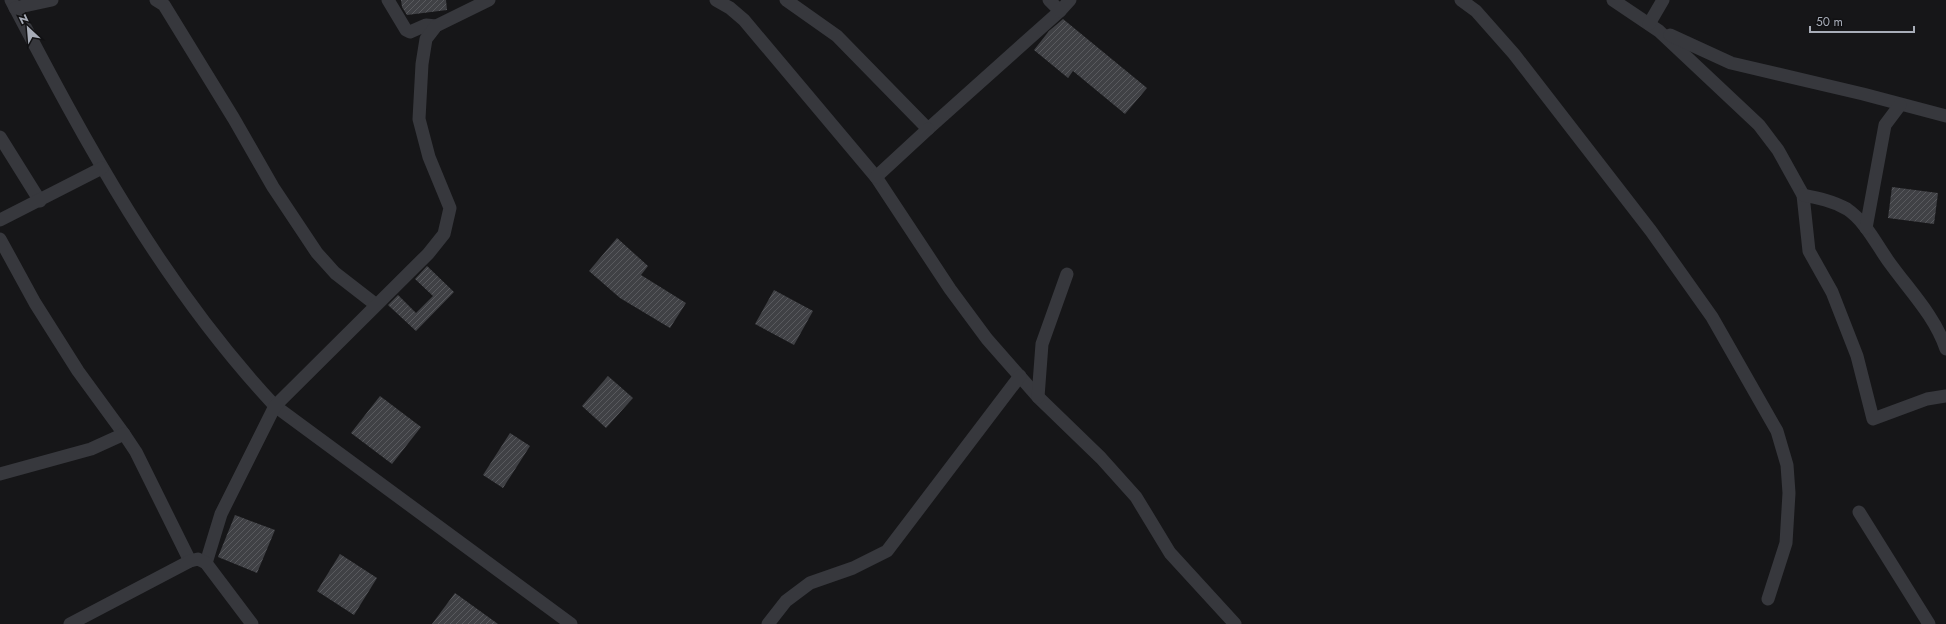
<svg xmlns="http://www.w3.org/2000/svg" width="1946" height="624" font-family="Jost,sans-serif">
  <style>
    .building { fill: url(#building-hatch) }
    .lines { fill: none; stroke-linecap: round; stroke-linejoin: round }
    .minor { stroke: #37383d; stroke-width: 13 }
  </style>
  <defs>
    <pattern id="building-hatch" width="6" height="6" patternUnits="userSpaceOnUse"><rect width="6" height="6" fill="#404145"/><path d="M-1 1l2-2M0 6l6-6M5 7l2-2" fill="none" stroke="#595a5e"/></pattern>
  </defs>
  <rect width="100%" height="100%" fill="#161618"/>
  <g class="building">
    <polygon points="401,0 446,0 447,10 407,15 402,7"/>
    <polygon points="1063,19 1147,88 1125,114 1073,71 1068,78 1034,50 1049,31"/>
    <polygon points="1892,187 1938,193 1934,224 1888,218"/>
    <polygon points="617,238 648,266 641,275 686,303 670,328 620,298 589,271"/>
    <polygon points="427,266 454,292 416,331 388,305 398,295 416,313 433,296 415,279"/>
    <polygon points="774,290 813,311 794,345 755,324"/>
    <polygon points="608,376 633,398 606,428 582,406"/>
    <polygon points="380,396 421,427 392,464 351,433"/>
    <polygon points="510,433 530,446 503,488 483,475"/>
    <polygon points="235,515 275,530 257,573 218,557"/>
    <polygon points="340,554 377,578 354,615 317,591"/>
    <polygon points="455,593 498,624 432,624"/>
  </g>
  <g class="lines">
    <g class="minor">
      <path d="M11,0C87,145 162,285 275,406L571,624"/>
      <polyline points="156,0 164,5 234,119 273,187 317,253 335,273 375,304"/>
      <polyline points="388,0 406,30 410,32 426,25 436,26"/>
      <polyline points="716,0 730,8 744,20 876,177 950,289 987,339 1038,397 1101,458 1136,497 1170,553 1235,624"/>
      <polyline points="786,0 837,36 928,129 1060,11"/>
      <polyline points="1049,0 1060,11 1070,0"/>
      <polyline points="1461,0 1476,11 1514,54 1651,231 1712,317 1777,431 1787,465 1789,493 1786,543 1768,599"/>
      <polyline points="1613,0 1659,31 1759,125 1778,150 1803,195 1809,251 1832,292 1857,356 1873,419 1927,399 1946,396"/>
      <polyline points="15,8 52,0"/>
      <polyline points="1649,24 1663,0"/>
      <polyline points="1670,35 1731,63 1863,94 1946,116"/>
      <polyline points="0,137 40,201"/>
      <polyline points="876,177 928,129"/>
      <path d="M1803,195C1818,198 1833,201 1847,209C1866,222 1876,244 1889,262C1909,290 1935,316 1946,349"/>
      <polyline points="0,220 102,168"/>
      <polyline points="1866,228 1885,125 1900,105"/>
      <polyline points="0,239 35,303 78,371 124,434"/>
      <polyline points="1038,397 1042,344 1067,274"/>
      <polyline points="0,474 91,449 124,434 136,452 190,561"/>
      <polyline points="1859,512 1929,624"/>
      <polyline points="206,563 221,514 275,406 428,254 444,234 450,208 429,157 419,119 422,64 426,39 436,26 489,0"/>
      <polyline points="70,624 190,561 198,559 206,563 252,624"/>
      <polyline points="768,624 786,601 810,583 853,568 887,551 1020,376"/>
    </g>
  </g>
  <g transform="translate(28 28) rotate(334)" stroke="#111113" stroke-width="3" paint-order="stroke">
  <path d="M0-3L7 15L0 10L-7 15Z" fill="#a8adb8"/>
  <text y="-6" font-size="11" font-weight="bold" text-anchor="middle" fill="#a8adb8">N</text>
  </g>
  <path d="M1810 26v6h104v-6" fill="none" stroke="#a8adb8" stroke-width="2"/>
  <text x="1816" y="26" font-size="12" fill="#a8adb8" stroke="#111113" stroke-width="3" paint-order="stroke">50 m</text>
</svg>
